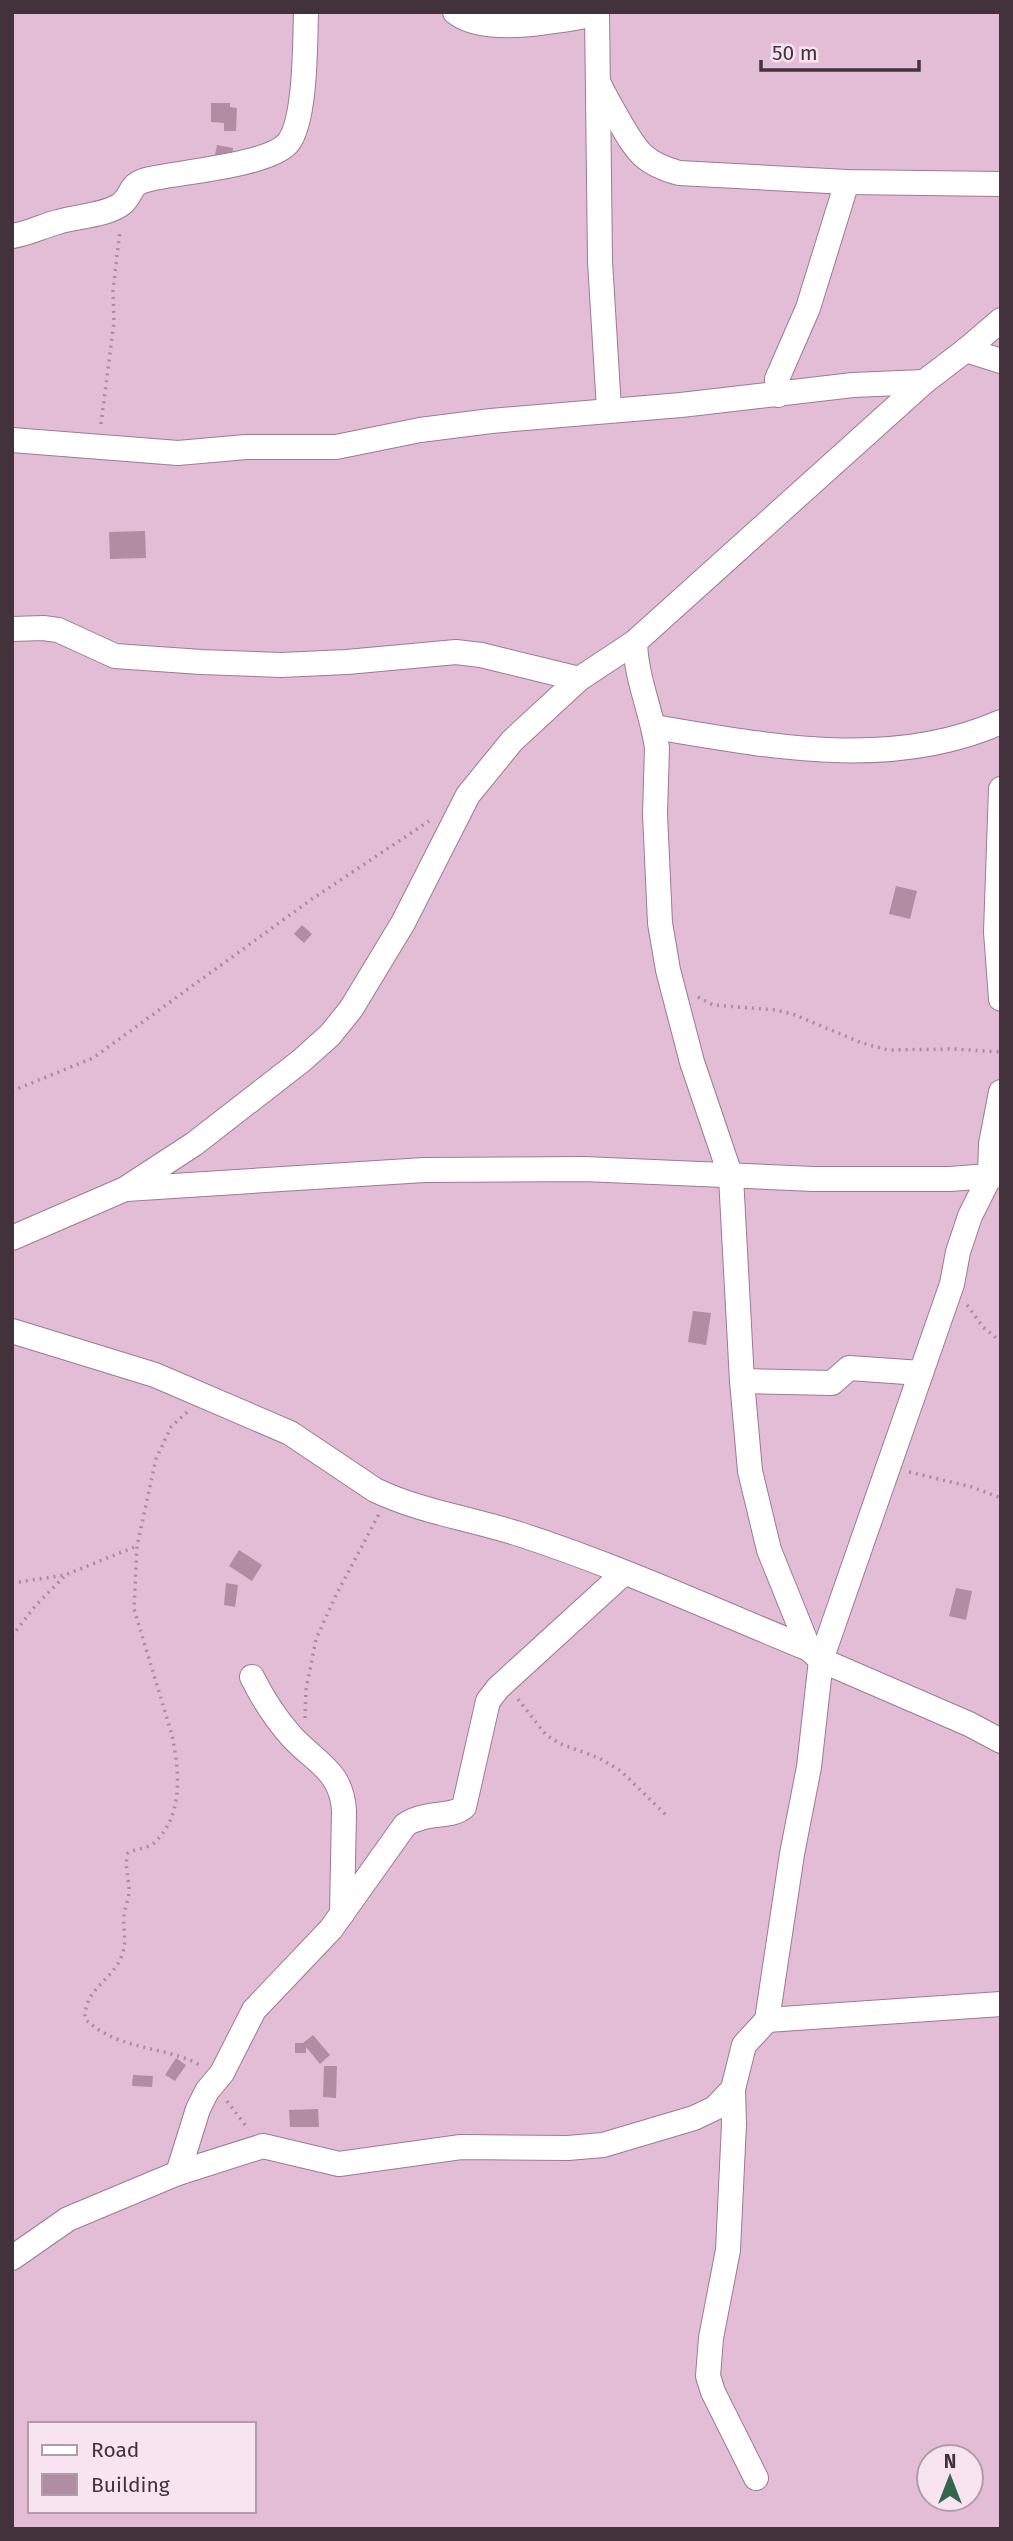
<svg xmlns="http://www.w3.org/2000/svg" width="1013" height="2541" font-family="'Fira Sans',sans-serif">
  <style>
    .building { fill: #b18da4 }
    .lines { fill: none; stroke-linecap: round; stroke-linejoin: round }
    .street-casing { stroke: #9e7a91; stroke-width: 26 }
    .path { stroke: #aa8c9f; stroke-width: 3.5; stroke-dasharray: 2 5; stroke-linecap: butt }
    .street { stroke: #fff; stroke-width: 24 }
  </style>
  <rect width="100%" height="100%" fill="#e3bdd5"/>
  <g class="building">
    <polygon points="211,103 230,103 230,107 237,108 236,131 224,131 224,123 211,122"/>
    <polygon points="217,145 233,148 232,157 215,155"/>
    <polygon points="145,531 146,558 110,559 109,532"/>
    <polygon points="896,886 917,891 910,919 889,914"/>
    <polygon points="302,925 312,934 304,943 294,934"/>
    <polygon points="693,1311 711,1313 706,1345 688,1342"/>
    <polygon points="239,1550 262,1565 252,1581 229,1566"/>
    <polygon points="226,1583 238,1585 235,1607 224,1605"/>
    <polygon points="956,1588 972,1591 966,1620 949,1616"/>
    <polygon points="313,2035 330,2055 320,2064 306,2047 306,2053 295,2053 295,2043 303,2043"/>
    <polygon points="176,2058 186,2065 175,2081 165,2075"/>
    <polygon points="324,2066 337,2066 336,2098 323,2097"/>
    <polygon points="133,2075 153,2076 152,2087 132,2086"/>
    <polygon points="318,2109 319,2127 290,2127 289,2110"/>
  </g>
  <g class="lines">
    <defs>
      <g id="street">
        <path d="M455,12C485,37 561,20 597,14"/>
        <polyline points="597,12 600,261 609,409"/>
        <path d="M599,84C605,96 611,107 618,119C636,150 642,163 679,173L847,182L1001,184"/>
        <path d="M12,236C28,234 42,226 58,222C77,216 103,216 120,205C134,196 126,184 150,179C180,172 270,165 288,143C306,121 305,42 306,12"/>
        <polyline points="966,350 1001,361"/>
        <polyline points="778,395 777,379 808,308 847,182"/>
        <polyline points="12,440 178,453 246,447 336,447 420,430 491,421 681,405 853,385 924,382"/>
        <polyline points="12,629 43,628 58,630 115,656 201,662 281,665 347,662 456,652 481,655 579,679"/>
        <path d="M635,642C636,679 652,712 657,748L655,814L660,923L668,970L692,1062L731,1177L742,1381L750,1471L769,1550L809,1649"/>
        <path d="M654,727C769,746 890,771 1001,722"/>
        <polyline points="1001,789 996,932 1001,999"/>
        <polyline points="126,1189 424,1170 584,1169 814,1179 950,1179 1001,1175"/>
        <polyline points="12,1238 125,1189 194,1144 301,1061 330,1035 351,1009 403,923 468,795 512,741 579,679 635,642 924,382 966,350 1001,320"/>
        <path d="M12,1331L155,1375L290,1433L375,1490C421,1512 473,1519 522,1535C620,1567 714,1610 809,1649L821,1660L969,1724L1001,1741"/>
        <polyline points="742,1381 832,1383 849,1368 921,1373"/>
        <path d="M252,1677C263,1699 275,1718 292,1737C316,1763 342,1771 344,1811L342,1914"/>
        <polyline points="767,2020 1001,2004"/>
        <polyline points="733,2089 734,2124 728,2250 711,2338 708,2376 713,2392 756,2478"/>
        <path d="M178,2173L198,2109L207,2091L222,2073L254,2010L331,1929L405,1825C425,1811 452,1818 464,1807L488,1701L498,1688L624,1573"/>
        <polyline points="12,2258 68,2219 178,2173 263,2146 339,2164 461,2147 568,2148 603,2145 694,2118 715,2108 733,2089 744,2045 767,2020 792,1854 809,1767 821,1660 952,1284 958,1252 970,1216 990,1176 991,1144 1001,1092"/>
      </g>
    </defs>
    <use href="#street" class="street-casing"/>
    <g class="path">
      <polyline points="101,424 114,322 113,290 120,230"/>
      <polyline points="698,997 713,1005 776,1010 795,1015 862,1043 888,1050 953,1049 1001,1052"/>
      <polyline points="12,1091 93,1058 312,899 429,821"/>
      <polyline points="967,1305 983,1327 1001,1342"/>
      <path d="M187,1412L171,1427L156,1459L137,1546L134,1609L172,1735C179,1770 184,1812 157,1840C150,1849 137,1848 128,1853C124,1867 129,1877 129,1891C129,1900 124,1909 124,1917C123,1931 127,1941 122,1955C113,1981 84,1988 85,2019C119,2051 162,2045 200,2065"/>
      <polyline points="909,1472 972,1487 1001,1498"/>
      <polyline points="12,1583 65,1575 137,1546"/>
      <polyline points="12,1636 36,1605 64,1577"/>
      <polyline points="518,1699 546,1735 561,1744 599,1758 621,1771 668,1817"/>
      <polyline points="305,1718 306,1690 316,1639 336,1595 379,1514"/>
      <polyline points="227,2101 248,2129"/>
    </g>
    <use href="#street" class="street"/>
  </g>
  <rect width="1013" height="2541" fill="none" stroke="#41323c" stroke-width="28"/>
  <rect x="28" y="2422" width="228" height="91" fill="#f8e4f1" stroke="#af9da9" stroke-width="2"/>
  <rect x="42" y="2445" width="35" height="10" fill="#ffffff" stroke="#af9da9" stroke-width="2"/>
  <text x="91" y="2457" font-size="21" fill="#41323c">Road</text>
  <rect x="42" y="2474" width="35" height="21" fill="#b18da4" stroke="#af9da9" stroke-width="2"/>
  <text x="91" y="2492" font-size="21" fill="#41323c">Building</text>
  <g transform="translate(950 2478)"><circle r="33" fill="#f8e4f1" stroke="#af9da9" stroke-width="2"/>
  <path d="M0-5L12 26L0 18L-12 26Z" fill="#32674d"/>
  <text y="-10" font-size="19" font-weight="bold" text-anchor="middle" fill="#41323c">N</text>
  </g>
  <path d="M761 60v10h158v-10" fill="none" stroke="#41323c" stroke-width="3.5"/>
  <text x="772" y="60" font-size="21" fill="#41323c" stroke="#f8e4f1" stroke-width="5" paint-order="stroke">50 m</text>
</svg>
